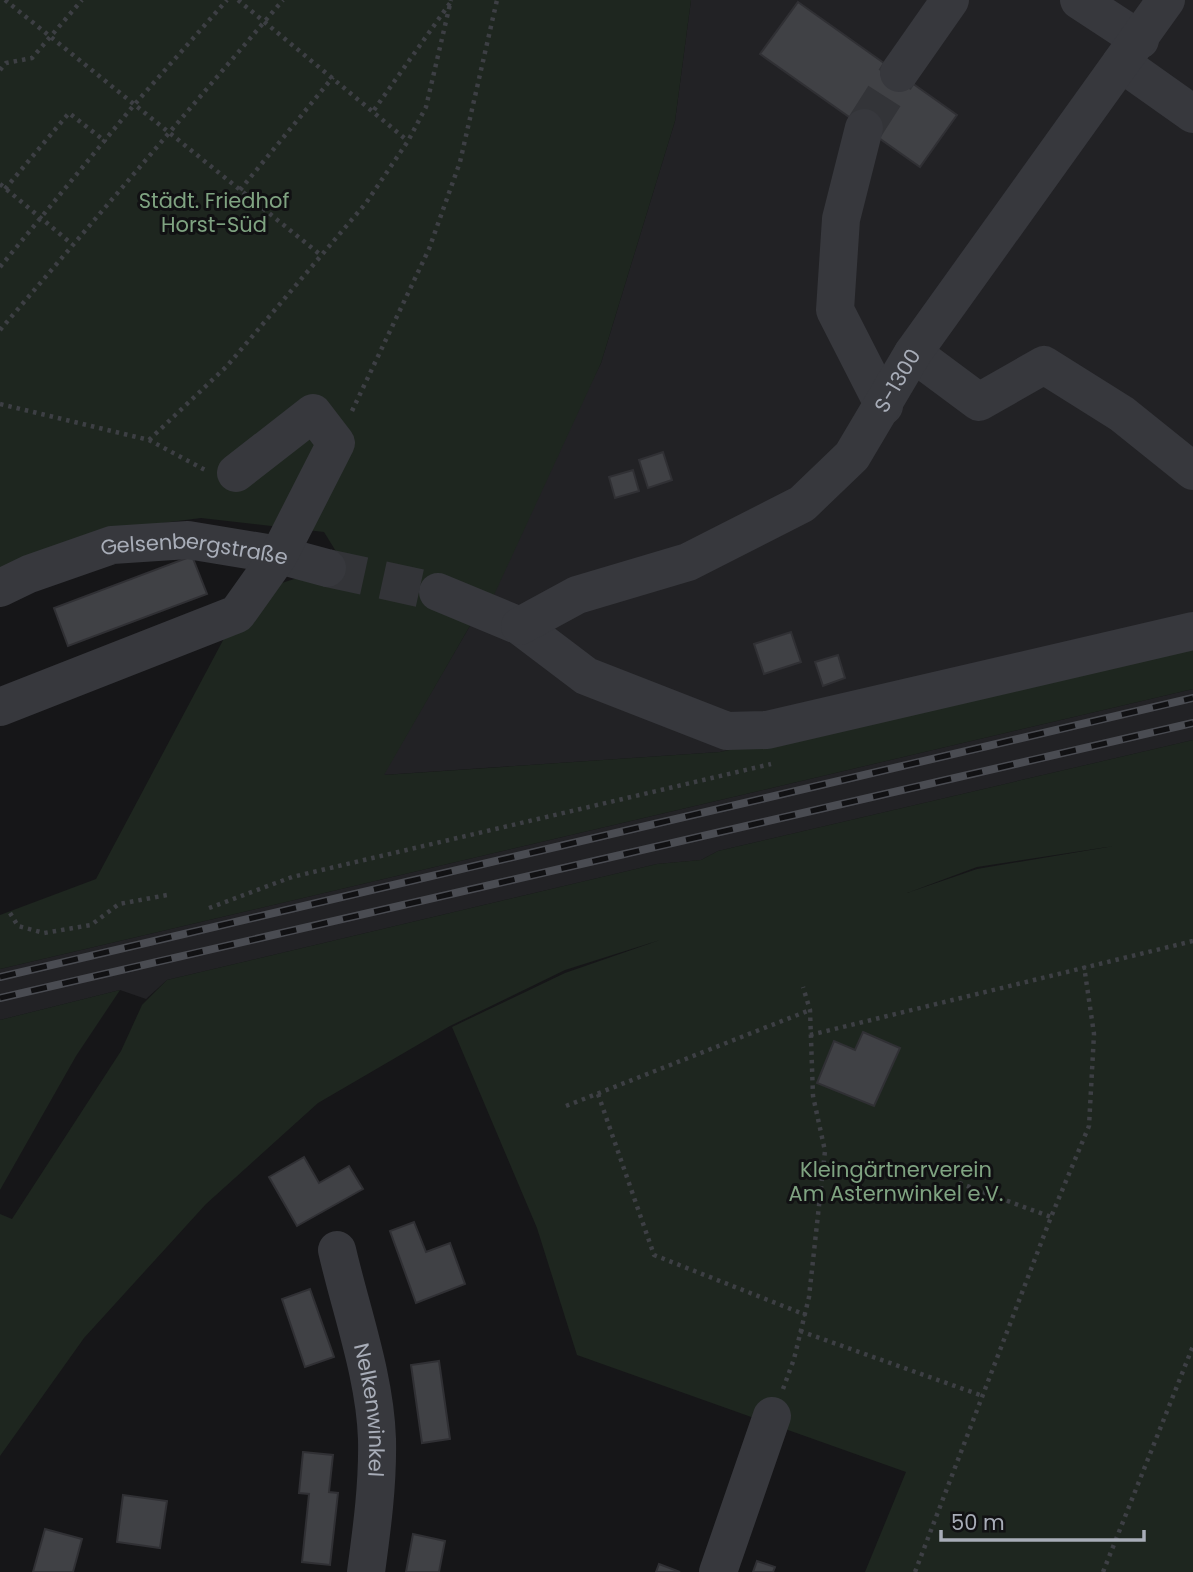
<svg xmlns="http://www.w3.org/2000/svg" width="1193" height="1572" font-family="Poppins,sans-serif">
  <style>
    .built { fill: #222225 }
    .green { fill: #1e261f; fill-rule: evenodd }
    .building { fill: #404145; stroke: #303034; stroke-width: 2 }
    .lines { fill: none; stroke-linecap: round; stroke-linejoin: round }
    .minor-tunnel { stroke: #333438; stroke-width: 38; stroke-dasharray: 38 19; stroke-linecap: butt }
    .path { stroke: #3d3f44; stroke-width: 4.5; stroke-dasharray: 3.5 5; stroke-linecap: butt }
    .minor { stroke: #37383d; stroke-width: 38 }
    .rail-casing { stroke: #4a4c52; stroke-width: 8 }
    .rail { stroke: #111113; stroke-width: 5; stroke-dasharray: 16; stroke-linecap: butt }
    .labels { text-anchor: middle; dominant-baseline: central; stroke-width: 6; stroke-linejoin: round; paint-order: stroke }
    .park-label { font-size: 21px; fill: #7fa381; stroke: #111113 }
    .street-label { font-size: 21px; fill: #a8adb8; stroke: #111113 }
  </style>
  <rect width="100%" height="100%" fill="#161618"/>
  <g class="built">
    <polygon points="691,0 1193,0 1193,646 720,752 383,775 471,624 601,363 675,121"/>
    <polygon points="1193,689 1193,740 718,851 701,860 657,864 167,980 146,999 120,990 0,1020 0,969"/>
  </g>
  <g class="green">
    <polygon points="0,0 691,0 675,121 601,363 494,595 471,624 384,775 720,752 1193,646 1193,689 0,969 0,915 96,879 237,614 263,589 316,572 337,553 324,532 201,518 108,530 0,574"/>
    <path d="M1193,740V1572H865L906,1472L577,1355L537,1228L452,1027L565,973L660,940L565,970L450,1026L318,1103L206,1204L84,1338L0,1456V1214L12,1219L121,1051L142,1005L167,980L657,864L701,860L718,851ZM1114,846L977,869L907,893L977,867Z"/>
    <polygon points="120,990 76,1056 0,1190 0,1020"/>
  </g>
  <g class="building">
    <polygon points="798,2 957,115 920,167 760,54"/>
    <polygon points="663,452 672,480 648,488 639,460"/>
    <polygon points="633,470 639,491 615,498 609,477"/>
    <polygon points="192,556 207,594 68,646 54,608"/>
    <polygon points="791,632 801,662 764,674 754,644"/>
    <polygon points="838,655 845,678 823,686 815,662"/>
    <polygon points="863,1032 900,1048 874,1106 817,1083 834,1041 855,1050"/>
    <polygon points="304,1157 319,1183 349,1166 363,1189 297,1226 269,1177"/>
    <polygon points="414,1222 426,1252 450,1243 465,1284 416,1303 390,1231"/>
    <polygon points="310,1289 334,1357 305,1367 282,1299"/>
    <polygon points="439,1361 450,1439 422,1443 411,1365"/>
    <polygon points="303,1452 333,1455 329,1492 338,1493 330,1565 302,1562 309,1494 299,1493"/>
    <polygon points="123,1495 167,1501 160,1548 117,1542"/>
    <polygon points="45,1529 82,1539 73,1572 33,1572"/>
    <polygon points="413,1534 445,1541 439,1572 406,1572"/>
    <polygon points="757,1561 775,1567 773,1572 753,1572"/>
    <polygon points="659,1564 680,1572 656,1572"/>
  </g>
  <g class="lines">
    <g class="minor-tunnel">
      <polyline points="864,128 899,73"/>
      <polyline points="327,568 438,592"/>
    </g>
    <g class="path">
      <polyline points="5,0 322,256"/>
      <polyline points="238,0 408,141"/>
      <polyline points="0,70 6,63 32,58 82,0"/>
      <polyline points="374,110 450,3 447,0"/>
      <polyline points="0,184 72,244"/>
      <polyline points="5,189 69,113 106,142"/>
      <polyline points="240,190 333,77"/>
      <polyline points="0,267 134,105 227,0"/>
      <polyline points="0,330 283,0"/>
      <polyline points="0,404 149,440 207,471"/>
      <polyline points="352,411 429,249 460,162 497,0"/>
      <polyline points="149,440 227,366 366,203 408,141 426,107 451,0"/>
      <polyline points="209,908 292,877 771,764"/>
      <polyline points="10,913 18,926 44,933 91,925 119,904 167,895"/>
      <polyline points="810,1035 1193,941"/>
      <polyline points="598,1094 654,1255 806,1315"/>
      <polyline points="566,1106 810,1010"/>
      <polyline points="959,1183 1051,1217"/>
      <polyline points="800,1331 983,1396"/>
      <polyline points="783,1389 794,1359 809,1297 825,1151 813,1096 810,1010 803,987"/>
      <polyline points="915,1572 1051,1217 1089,1126 1094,1034 1084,966"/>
      <polyline points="1103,1572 1193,1346"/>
    </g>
    <g class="minor">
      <polyline points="1079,0 1140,40"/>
      <polyline points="1121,63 1193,114"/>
      <polyline points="899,73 950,0"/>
      <polyline points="864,128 841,219 835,310 884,406"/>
      <polyline points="913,353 979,402 1044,365 1122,414 1193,471"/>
      <path id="s1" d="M0,588L29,574L112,545L188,540L279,555L327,568"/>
      <polyline points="438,592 520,626 586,676 727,731 767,730 1193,631"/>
      <path id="s2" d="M520,626L577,595L688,562L802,504L852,456L913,353L1166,0"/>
      <polyline points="0,707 237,614 279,555 336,443 313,413 236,473"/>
      <path id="s3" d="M337,1250C351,1311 375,1376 377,1439C378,1483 372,1528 366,1572"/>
      <polyline points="718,1572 772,1416"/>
    </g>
    <defs>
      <g id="rail">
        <polyline points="0,977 1193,698"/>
        <polyline points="0,998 1193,723"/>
      </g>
    </defs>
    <use href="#rail" class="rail-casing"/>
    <use href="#rail" class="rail"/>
  </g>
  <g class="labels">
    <g class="park-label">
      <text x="214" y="200">Städt. Friedhof<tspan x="214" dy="24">Horst-Süd</tspan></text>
      <text x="896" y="1169">Kleingärtnerverein<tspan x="896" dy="24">Am Asternwinkel e.V.</tspan></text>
    </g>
    <g class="street-label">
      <text stroke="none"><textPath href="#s2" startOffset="466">S-1300</textPath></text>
      <text stroke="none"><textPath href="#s1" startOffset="203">Gelsenbergstraße</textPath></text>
      <text stroke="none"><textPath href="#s3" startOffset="164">Nelkenwinkel</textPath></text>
    </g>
  </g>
  <path d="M941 1530v10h203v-10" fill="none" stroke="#a8adb8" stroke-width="3.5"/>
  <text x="951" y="1530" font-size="21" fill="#a8adb8" stroke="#111113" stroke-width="5" paint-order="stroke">50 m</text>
</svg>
